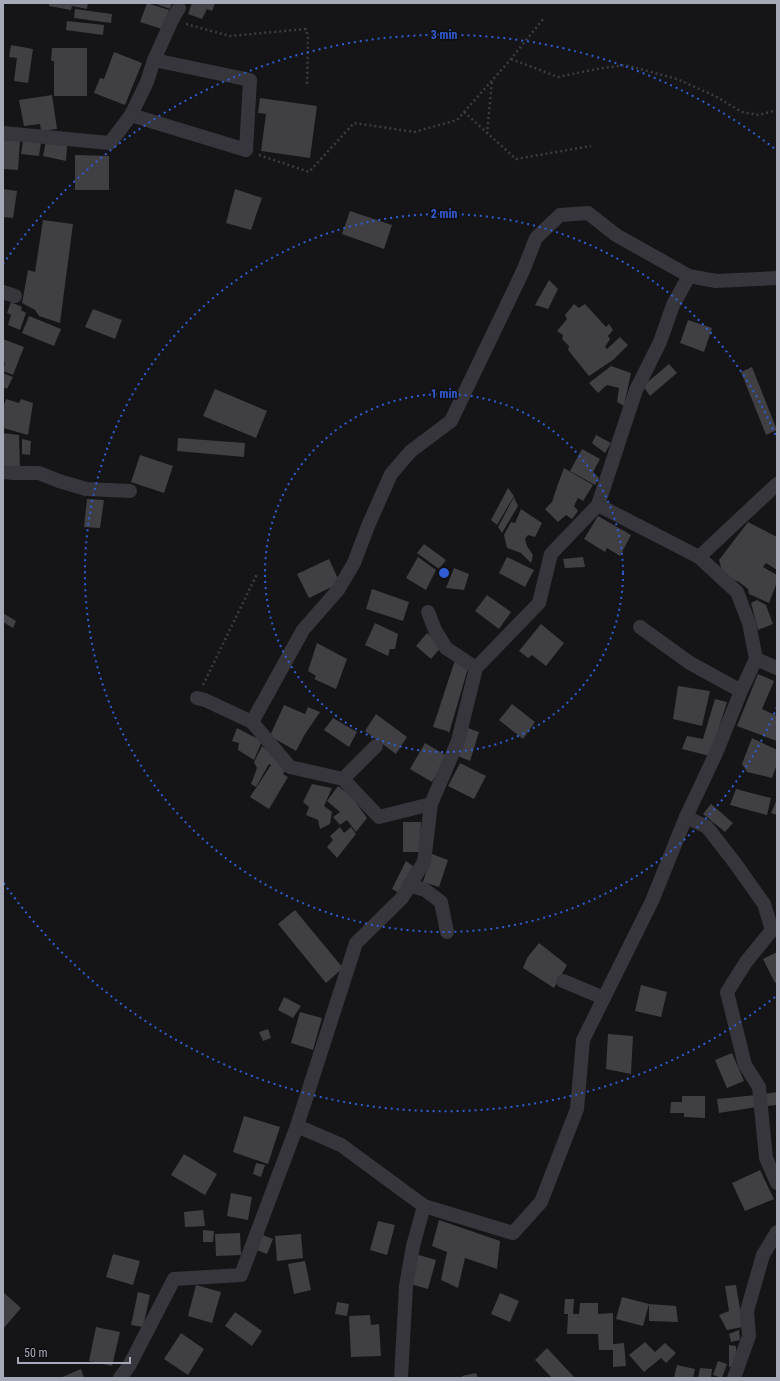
<svg xmlns="http://www.w3.org/2000/svg" width="780" height="1381" font-family="'Roboto Condensed',sans-serif">
  <style>
    .building { fill: #3f3f44 }
    .lines { fill: none; stroke-linecap: round; stroke-linejoin: round }
    .path { stroke: #3b3d43; stroke-width: 2.5; stroke-dasharray: 2 3; stroke-linecap: butt }
    .street { stroke: #36363c; stroke-width: 14 }
    .ring { fill: none; stroke: #325cd3; stroke-width: 2; stroke-dasharray: 2 4 }
    .centre { fill: #325cd3; stroke: #101012; stroke-width: 2 }
    .ring-label { font-size: 12px; text-anchor: middle; font-weight: bold; fill: #325cd3; stroke: #101012; stroke-width: 3; stroke-linejoin: round; paint-order: stroke }
  </style>
  <rect width="100%" height="100%" fill="#151517"/>
  <g class="building">
    <polygon points="49,3 88,3 87,9 72,6 71,10 49,6"/>
    <polygon points="147,3 169,10 162,29 140,22"/>
    <polygon points="153,3 172,3 170,9"/>
    <polygon points="192,3 215,3 212,11 207,9 202,19 188,14"/>
    <polygon points="75,9 112,14 111,23 74,18"/>
    <polygon points="67,21 104,25 103,35 66,30"/>
    <polygon points="11,45 33,49 28,83 14,81 17,58 9,57"/>
    <polygon points="52,48 87,48 87,96 54,96 54,61 51,61"/>
    <polygon points="114,52 142,63 125,105 94,93 100,78 104,79"/>
    <polygon points="52,95 57,129 41,131 40,124 24,126 19,100"/>
    <polygon points="260,98 317,106 310,158 261,151 266,114 258,113"/>
    <polygon points="3,140 20,141 18,170 3,169"/>
    <polygon points="23,141 41,143 39,156 21,154"/>
    <polygon points="46,141 67,146 66,161 43,156"/>
    <polygon points="75,155 109,156 109,190 75,190"/>
    <polygon points="3,189 17,191 13,218 3,217"/>
    <polygon points="235,189 262,198 251,230 226,223"/>
    <polygon points="350,211 392,225 384,249 342,234"/>
    <polygon points="43,220 73,224 60,323 39,316 35,310 22,303 28,270 35,272"/>
    <polygon points="549,280 558,289 548,309 535,305"/>
    <polygon points="11,302 22,307 21,310 26,313 20,330 8,325 11,315 7,313"/>
    <polygon points="574,304 579,308 585,304 606,327 609,324 613,330 608,336 610,339 605,347 607,349 620,337 628,345 613,360 589,376 568,350 569,346 562,339 563,335 557,331 567,319 565,315"/>
    <polygon points="93,309 122,320 115,339 85,327"/>
    <polygon points="29,316 61,329 54,346 22,333"/>
    <polygon points="688,320 712,328 704,352 680,343"/>
    <polygon points="3,339 24,347 13,375 3,371 5,363 3,362"/>
    <polygon points="669,364 677,373 650,396 643,386"/>
    <polygon points="611,366 631,373 624,406 617,402 619,388 607,385 598,393 589,383"/>
    <polygon points="752,367 777,430 766,435 741,372"/>
    <polygon points="3,373 13,377 7,389 3,387"/>
    <polygon points="215,389 267,411 256,438 203,416"/>
    <polygon points="6,399 19,403 21,399 33,403 28,435 3,428 3,408"/>
    <polygon points="3,433 19,435 20,471 3,469"/>
    <polygon points="596,435 611,443 605,453 592,443"/>
    <polygon points="178,438 245,443 244,457 177,451"/>
    <polygon points="22,439 31,441 30,455 22,454"/>
    <polygon points="582,449 600,459 593,472 599,478 595,485 570,471"/>
    <polygon points="140,455 173,466 164,493 131,482"/>
    <polygon points="564,468 593,485 583,501 578,498 574,506 578,511 572,519 566,515 558,522 545,509 552,502 558,484"/>
    <polygon points="508,488 514,496 497,525 491,520"/>
    <polygon points="514,497 518,506 502,533 498,527"/>
    <polygon points="87,499 104,500 100,528 84,527"/>
    <polygon points="521,509 542,523 535,537 528,535 525,539 527,546 533,555 531,563 521,553 507,548 504,535 511,522 515,523"/>
    <polygon points="598,516 631,535 620,556 607,548 605,552 584,539"/>
    <polygon points="748,522 777,537 777,570 766,563 763,567 777,575 777,582 769,603 749,594 748,589 739,582 723,575 719,560"/>
    <polygon points="424,544 446,560 439,569 417,553"/>
    <polygon points="418,557 436,570 426,590 406,578"/>
    <polygon points="507,557 534,570 525,587 499,573"/>
    <polygon points="583,557 585,567 565,568 563,559"/>
    <polygon points="329,559 340,583 309,598 297,574"/>
    <polygon points="454,568 469,574 464,590 446,588"/>
    <polygon points="372,589 409,602 403,621 366,609"/>
    <polygon points="487,595 511,612 499,629 475,611"/>
    <polygon points="757,600 766,605 773,624 758,630 751,603"/>
    <polygon points="3,613 16,621 13,628 3,622"/>
    <polygon points="375,623 398,634 395,649 390,649 388,656 365,645"/>
    <polygon points="541,624 564,643 546,666 532,655 528,658 519,651"/>
    <polygon points="427,633 442,646 431,659 416,646"/>
    <polygon points="317,643 347,659 336,689 314,679 316,676 308,671"/>
    <polygon points="455,660 469,665 449,733 447,731 433,727"/>
    <polygon points="758,674 774,681 762,709 777,716 777,741 737,726"/>
    <polygon points="678,686 710,691 702,726 673,719"/>
    <polygon points="715,699 727,702 710,756 682,749 687,736 703,739"/>
    <polygon points="512,704 535,722 523,739 499,720"/>
    <polygon points="284,705 305,714 308,707 320,712 305,734 296,751 270,736"/>
    <polygon points="376,714 407,737 396,754 365,731"/>
    <polygon points="333,718 357,732 349,747 324,730"/>
    <polygon points="237,728 262,741 254,760 238,750 239,743 232,741"/>
    <polygon points="468,728 479,732 470,761 458,756"/>
    <polygon points="752,738 777,750 777,764 772,778 747,772 742,764"/>
    <polygon points="425,743 447,756 432,782 410,769"/>
    <polygon points="262,746 287,767 283,774 288,777 269,809 250,797 271,765 269,764 256,787 251,784 257,768 254,762"/>
    <polygon points="460,763 486,776 474,799 448,786"/>
    <polygon points="312,784 332,788 324,806 332,812 330,824 320,829 318,820 306,815 309,807 303,802"/>
    <polygon points="338,786 352,797 367,818 356,832 347,820 340,825 333,817 340,812 327,801"/>
    <polygon points="736,789 771,798 767,815 730,805"/>
    <polygon points="777,799 777,815 771,813"/>
    <polygon points="711,804 733,823 725,832 703,814"/>
    <polygon points="403,822 421,822 420,852 403,852"/>
    <polygon points="340,827 344,833 351,827 356,834 337,858 327,847 333,840 330,836"/>
    <polygon points="432,854 448,860 439,887 423,882"/>
    <polygon points="406,861 413,866 399,893 392,889"/>
    <polygon points="295,910 343,968 326,983 278,924"/>
    <polygon points="539,943 567,965 554,988 523,968 527,958"/>
    <polygon points="777,952 777,982 775,983 763,959"/>
    <polygon points="641,985 667,992 661,1017 635,1011"/>
    <polygon points="284,997 301,1006 293,1018 278,1010"/>
    <polygon points="300,1012 322,1018 313,1050 291,1043"/>
    <polygon points="268,1029 271,1038 263,1041 259,1032"/>
    <polygon points="608,1034 633,1036 631,1074 606,1069"/>
    <polygon points="732,1053 744,1081 727,1088 715,1060"/>
    <polygon points="777,1092 777,1105 767,1106 765,1094"/>
    <polygon points="756,1095 757,1107 719,1113 717,1099"/>
    <polygon points="682,1096 705,1096 705,1118 684,1117 684,1113 670,1113 671,1102 682,1102"/>
    <polygon points="244,1116 280,1127 268,1164 233,1152"/>
    <polygon points="184,1154 217,1174 205,1195 171,1175"/>
    <polygon points="256,1163 265,1165 261,1177 253,1174"/>
    <polygon points="760,1170 774,1199 745,1211 732,1183"/>
    <polygon points="231,1193 252,1197 248,1220 227,1216"/>
    <polygon points="203,1210 205,1226 185,1227 184,1212"/>
    <polygon points="439,1220 500,1241 497,1269 465,1258 458,1288 441,1280 447,1252 432,1246"/>
    <polygon points="378,1221 395,1225 387,1255 370,1250"/>
    <polygon points="203,1230 214,1231 213,1242 203,1242"/>
    <polygon points="240,1233 241,1255 216,1256 215,1234"/>
    <polygon points="260,1234 273,1239 267,1254 254,1249"/>
    <polygon points="301,1234 303,1258 277,1261 275,1236"/>
    <polygon points="113,1254 140,1261 133,1285 106,1277"/>
    <polygon points="415,1254 436,1260 428,1289 407,1283"/>
    <polygon points="305,1261 311,1290 294,1294 288,1264"/>
    <polygon points="196,1285 221,1292 212,1323 188,1316"/>
    <polygon points="736,1285 743,1327 727,1330 719,1315 729,1311 725,1286"/>
    <polygon points="3,1292 21,1308 3,1329"/>
    <polygon points="138,1292 150,1295 143,1327 131,1325"/>
    <polygon points="500,1293 519,1301 510,1322 491,1314"/>
    <polygon points="622,1297 649,1304 643,1326 616,1319"/>
    <polygon points="565,1299 574,1299 573,1314 579,1314 580,1303 598,1303 598,1314 613,1313 613,1344 624,1343 626,1366 613,1367 613,1350 599,1350 598,1334 567,1334 568,1314 564,1314"/>
    <polygon points="337,1302 349,1304 347,1316 335,1314"/>
    <polygon points="649,1304 676,1306 678,1322 649,1321"/>
    <polygon points="235,1312 262,1331 252,1346 225,1326"/>
    <polygon points="370,1315 371,1325 379,1324 381,1356 351,1357 349,1316"/>
    <polygon points="96,1327 120,1332 112,1366 89,1361"/>
    <polygon points="739,1330 740,1340 731,1342 729,1334"/>
    <polygon points="181,1333 204,1349 188,1375 164,1359"/>
    <polygon points="645,1342 655,1352 665,1343 676,1353 666,1363 661,1358 644,1372 629,1355"/>
    <polygon points="729,1345 736,1346 736,1366 729,1367"/>
    <polygon points="547,1348 574,1377 572,1378 552,1378 535,1360"/>
    <polygon points="718,1361 727,1364 722,1378 713,1375"/>
    <polygon points="677,1365 695,1369 693,1378 674,1377"/>
    <polygon points="700,1368 712,1369 711,1378 698,1378"/>
    <polygon points="81,1369 84,1378 60,1378"/>
    <polygon points="476,1373 478,1378 462,1378 462,1376"/>
  </g>
  <g class="lines">
    <g class="path">
      <polyline points="186,24 230,36 306,29 308,38 307,87"/>
      <polyline points="511,59 558,77 597,69 625,65 677,79 715,96 742,112 759,115 777,110"/>
      <polyline points="464,112 516,159 591,146"/>
      <polyline points="487,134 492,81"/>
      <polyline points="259,155 309,172 354,123 414,132 457,120 511,59 544,18"/>
      <polyline points="203,685 257,574"/>
    </g>
    <g class="street">
      <polyline points="131,115 246,150 250,80 154,60"/>
      <polyline points="3,133 110,143 131,115 147,82 154,60 172,20 179,8"/>
      <polyline points="3,292 15,296"/>
      <polyline points="3,472 13,473 39,473 59,481 86,489 130,491"/>
      <polyline points="598,505 636,390 660,342 673,305 689,276"/>
      <polyline points="428,612 435,630 446,648 476,668"/>
      <polyline points="640,627 690,663 741,691"/>
      <polyline points="756,659 777,668"/>
      <polyline points="197,698 205,700 252,722 290,767 343,779 379,817 431,804"/>
      <polyline points="252,722 303,630 338,590 354,563 368,526 391,474 411,451 451,421 523,271 536,238 560,215 588,213 616,235 689,276 716,281 777,278"/>
      <polyline points="343,779 376,746"/>
      <polyline points="686,817 707,827 735,863 764,904 772,930 746,962 727,992 745,1065 759,1087 766,1158 777,1183"/>
      <polyline points="409,885 425,890 441,902 447,932"/>
      <polyline points="563,981 604,998"/>
      <polyline points="297,1126 356,943 402,898 424,862 431,804 458,741 476,668 539,603 551,554 598,505 699,557"/>
      <polyline points="424,1206 513,1233 541,1202 577,1109 583,1040 652,901 686,817 717,751 741,691 756,659 749,623 737,592 699,557 777,484"/>
      <polyline points="120,1378 129,1366 174,1279 241,1275 297,1126 341,1145 424,1206 413,1246 406,1286 401,1378"/>
      <polyline points="734,1378 749,1336 747,1311 763,1255 777,1232"/>
    </g>
  </g>
  <g class="ring">
    <circle cx="444" cy="573" r="179"/>
    <path d="M777 707A359 359 0 1 1 777 439"/>
    <path d="M775 997A538 538 0 0 1 3 882M3 264A538 538 0 0 1 775 149"/>
  </g>
  <circle cx="444" cy="573" r="6" class="centre"/>
  <g class="ring-label">
    <text x="444" y="39">3 min</text>
    <text x="444" y="218">2 min</text>
    <text x="444" y="398">1 min</text>
  </g>
  <rect width="780" height="1381" fill="none" stroke="#a6a9b8" stroke-width="8"/>
  <path d="M18 1357v6h112v-6" fill="none" stroke="#a6a9b8" stroke-width="2"/>
  <text x="24" y="1357" font-size="12" fill="#a6a9b8" stroke="#101012" stroke-width="3" paint-order="stroke">50 m</text>
</svg>
